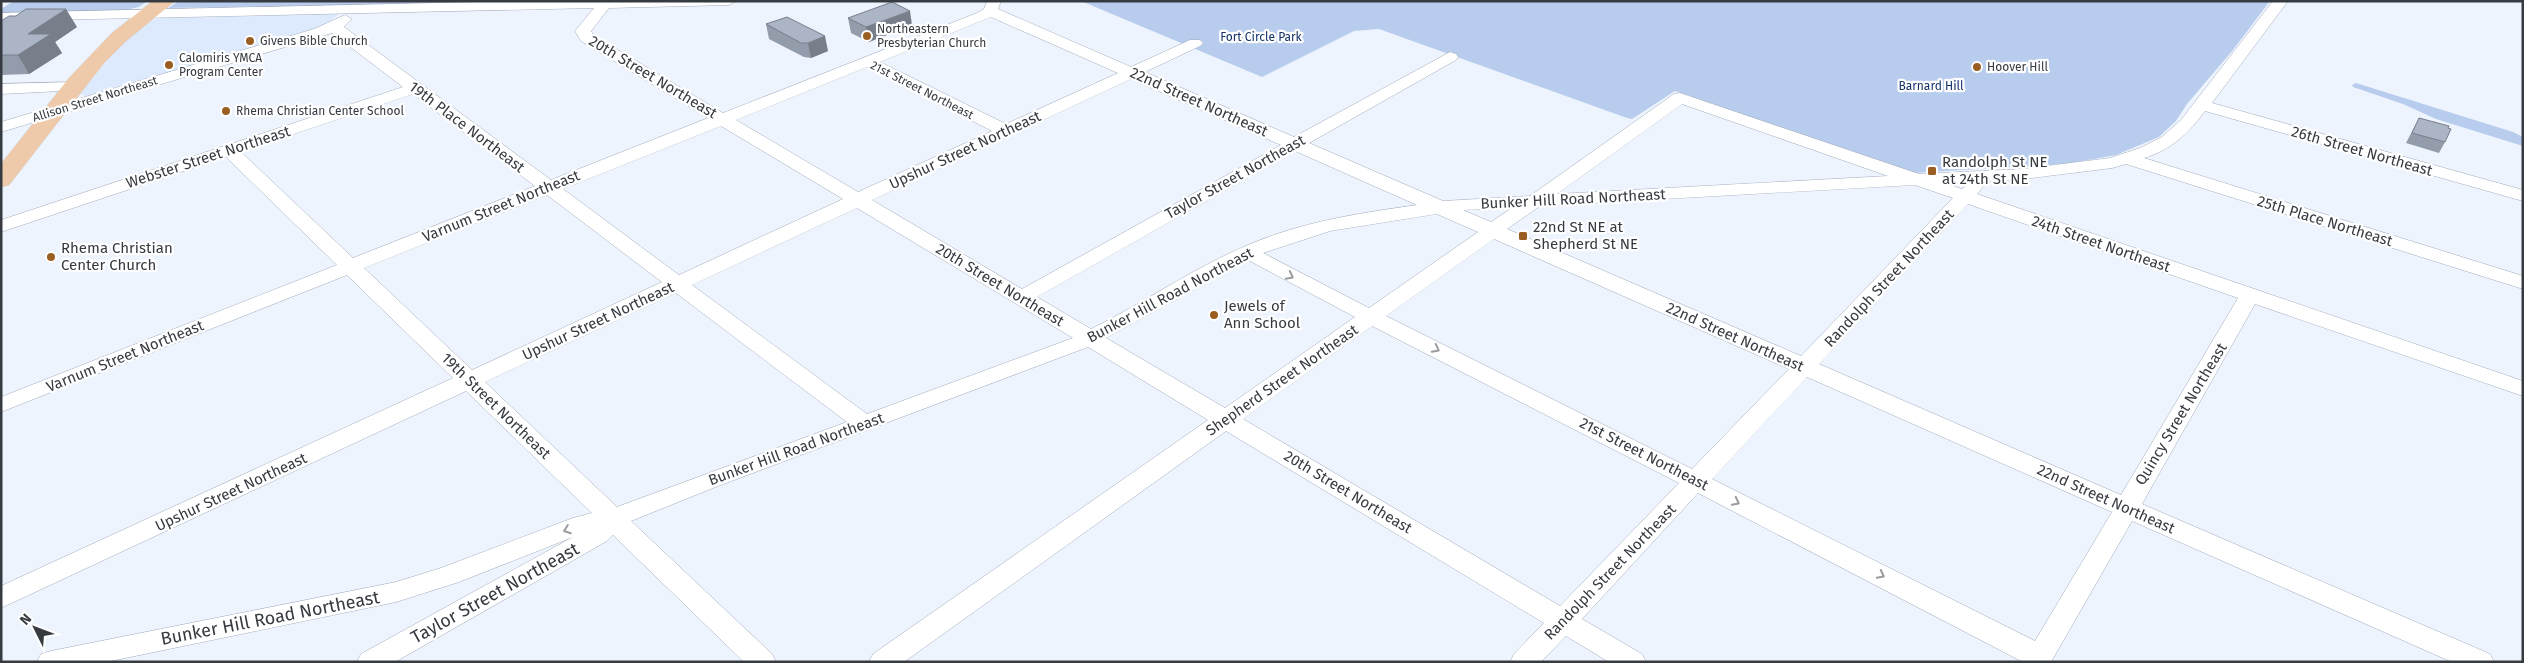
<svg xmlns="http://www.w3.org/2000/svg" width="2524" height="663" font-family="'Fira Sans',sans-serif">
  <style>
    .built { fill: #dde9fc }
    .green { fill: #b8cced }
    .lines { fill: none; stroke-linecap: round; stroke-linejoin: round }
    .minor-casing { stroke: #a1abbb; stroke-width: 1 }
    .major-casing { stroke: #d3d4d5; stroke-width: 1 }
    .minor { fill: #fff; fill-rule: evenodd }
    .major { fill: #eecaab; fill-rule: evenodd }
    .wall { fill: #939caa }
    .shaded-wall { fill: #787f8b }
    .building { fill: #abb5c6; stroke: #787f8b }
    .oneway { stroke: #9a9ca0 }
    .poi-dot { fill: #9b5e22; stroke: #fff; stroke-width: 2 }
    .labels { text-anchor: middle; dominant-baseline: central; stroke-width: 4.5; stroke-linejoin: round; paint-order: stroke }
    .far-poi-label { font-size: 12px; fill: #363a41; stroke: #fff; text-anchor: start }
    .far-park-label { font-size: 12px; fill: #133369; stroke: #fff }
    .far-street-label { font-size: 12px; fill: #363a41; stroke: #fff }
    .street-label { font-size: 15px; fill: #363a41; stroke: #fff }
    .poi-label { font-size: 15px; fill: #363a41; stroke: #fff; text-anchor: start }
    .near-street-label { font-size: 18px; fill: #363a41; stroke: #fff }
  </style>
  <rect width="100%" height="100%" fill="#edf4fe"/>
  <polygon class="built" points="340,13 321,28 88,97 80,94 119,46 145,24 156,19 172,16"/>
  <g class="green">
    <polygon points="14,1 147,1 139,7 125,10 1,13 1,9"/>
    <polygon points="179,1 594,1 168,8"/>
    <polygon points="1081,1 2270,1 2233,50 2187,104 2176,121 2159,137 2116,155 2065,164 1912,173 1675,91 1632,119 1627,118 1379,29 1354,31 1262,77"/>
    <polygon points="2356,83 2513,132 2523,137 2523,146 2436,119 2403,104 2353,87 2352,85"/>
  </g>
  <g class="lines">
    <defs>
      <g id="minor">
        <path d="M518,1H736L729,5L609,8L591,31L593,35L723,113L977,13L984,9L987,1H1001L998,9L1131,67L1190,40H1200L1203,43L1200,46L1145,72L1294,137L1450,52L1456,54L1458,57L1456,60L1309,143L1443,201L1530,196L1674,94L1680,93L1919,174L2023,169L2110,158L2140,148L2162,137L2181,120L2273,1H2288L2212,103L2523,190V201L2205,111C2189,133 2171,150 2144,158L2523,276V289L2126,164L2112,168L2023,179L1976,182L1983,187L1977,194L2523,381V396L2255,304L2142,504L2490,654L2494,662H2452L2132,521L2051,662H2023L1698,493L1582,619L1642,654L1646,662H1609L1566,636L1541,662H1510L1514,654L1544,623L1226,431L904,662H869L873,654L1208,420L1088,347L713,488L631,521L772,654L776,662H744L613,535L607,541L395,662H357L361,654L573,537L459,582L396,602L106,662H37L41,654L51,651L396,582L441,568L573,518L592,513L466,391L1,608V586L453,378L347,275L1,412V397L337,265L226,157L1,232V220L403,87L332,33L1,132V122L314,29L345,15L352,19L344,27L551,180L708,118L581,41L575,31L594,8L1,21V13ZM991,17L1118,73L1006,124L880,62ZM867,67L992,131L858,192L736,120ZM1131,79L1281,145L1022,289L872,200ZM413,94L535,186L353,258L241,152ZM1682,104L1888,176L1557,194ZM721,126L843,199L679,275L563,189ZM1295,151L1417,205C1360,213 1301,222 1248,245C1193,268 1144,303 1091,329L1037,297ZM1971,182L1962,189L1946,184ZM1915,185L1953,198L1801,356L1507,229L1540,206ZM547,195L662,282L472,370L364,268ZM1968,204L2238,298L2121,495L1819,364ZM857,208L1073,338L867,414L692,285ZM1512,208L1491,222L1463,210ZM1437,214L1478,232L1369,308L1263,253L1330,231ZM1494,239L1789,369L1692,469L1386,316ZM1248,260L1355,317L1225,408L1106,338ZM676,293L847,422L617,507L485,382ZM1372,326L1679,483L1560,606L1243,419ZM1807,377L2112,512L2035,641L1712,479Z"/>
        <polygon points="75,82 83,87 81,90 1,94 1,84"/>
      </g>
      <polygon id="major" points="153,1 175,1 126,41 104,63 9,185 1,187 1,164 69,78 112,33"/>
    </defs>
    <use href="#minor" class="minor-casing"/>
    <use href="#major" class="major-casing"/>
    <use href="#minor" class="minor"/>
    <use href="#major" class="major"/>
  </g>
  <g class="wall">
    <polygon points="16,16 77,27 55,42 62,53 29,74 1,75 1,21"/>
    <polygon points="848,18 912,25 869,42 851,33"/>
    <polygon points="766,24 828,51 811,58 804,57 769,39"/>
    <polygon points="2419,118 2445,142 2439,153 2406,143"/>
  </g>
  <g class="shaded-wall">
    <polygon points="66,9 77,27 55,42 62,53 29,74 18,55 28,34"/>
    <polygon points="910,11 912,25 869,42 866,27"/>
    <polygon points="825,36 828,51 811,58 808,43"/>
  </g>
  <g class="building">
    <polygon points="892,2 910,11 866,27 848,18"/>
    <polygon points="26,9 66,9 28,34 51,34 18,55 1,55 1,21 9,16 16,16"/>
    <polygon points="787,17 825,36 808,43 801,43 766,24"/>
    <polygon points="2419,118 2449,126 2448,128 2451,129 2445,142 2412,133"/>
  </g>
  <defs><path id="oneway-chevron" d="M-2-3.5L2.5 0L-2 3.5" fill="none" stroke-width="1.6" stroke-linecap="round" stroke-linejoin="round" transform="scale(1.25)"/></defs>
  <g class="oneway">
    <use href="#oneway-chevron" transform="translate(1290 276) rotate(27)"/>
    <use href="#oneway-chevron" transform="translate(1436 349) rotate(27)"/>
    <use href="#oneway-chevron" transform="translate(1736 502) rotate(27)"/>
    <use href="#oneway-chevron" transform="translate(567 530) rotate(160)"/>
    <use href="#oneway-chevron" transform="translate(1881 575) rotate(27)"/>
  </g>
  <g class="poi-dot">
    <circle cx="867" cy="36" r="5"/>
    <circle cx="250" cy="41" r="5"/>
    <circle cx="169" cy="65" r="5"/>
    <circle cx="1977" cy="67" r="5"/>
    <circle cx="226" cy="111" r="5"/>
    <rect x="1927" y="166" width="10" height="10" rx="2.5"/>
    <rect x="1518" y="231" width="10" height="10" rx="2.5"/>
    <circle cx="51" cy="257" r="5"/>
    <circle cx="1214" cy="315" r="5"/>
  </g>
  <g class="labels">
    <g class="far-poi-label">
      <text x="877" y="29">Northeastern<tspan x="877" dy="14">Presbyterian Church</tspan></text>
      <text x="260" y="41">Givens Bible Church</text>
      <text x="179" y="58">Calomiris YMCA<tspan x="179" dy="14">Program Center</tspan></text>
      <text x="1987" y="67">Hoover Hill</text>
      <text x="236" y="111">Rhema Christian Center School</text>
    </g>
    <g class="far-park-label">
      <text x="1261" y="37">Fort Circle Park</text>
      <text x="1931" y="86">Barnard Hill</text>
    </g>
    <g class="far-street-label">
      <text transform="translate(922 90) rotate(27)">21st Street Northeast</text>
      <text transform="translate(95 99) rotate(-17)">Allison Street Northeast</text>
    </g>
    <g class="street-label">
      <text transform="translate(653 77) rotate(31)">20th Street Northeast</text>
      <text transform="translate(1199 102) rotate(24)">22nd Street Northeast</text>
      <text transform="translate(467 127) rotate(37)">19th Place Northeast</text>
      <text transform="translate(965 150) rotate(-25)">Upshur Street Northeast</text>
      <text transform="translate(2362 151) rotate(16)">26th Street Northeast</text>
      <text transform="translate(208 157) rotate(-18)">Webster Street Northeast</text>
      <text transform="translate(1235 177) rotate(-29)">Taylor Street Northeast</text>
      <text transform="translate(1573 199) rotate(-3)">Bunker Hill Road Northeast</text>
      <text transform="translate(501 206) rotate(-22)">Varnum Street Northeast</text>
      <text transform="translate(2325 221) rotate(17)">25th Place Northeast</text>
      <text transform="translate(2101 244) rotate(19)">24th Street Northeast</text>
      <text transform="translate(1889 278) rotate(-47)">Randolph Street Northeast</text>
      <text transform="translate(1000 285) rotate(31)">20th Street Northeast</text>
      <text transform="translate(1170 295) rotate(-28)">Bunker Hill Road Northeast</text>
      <text transform="translate(598 321) rotate(-25)">Upshur Street Northeast</text>
      <text transform="translate(1735 337) rotate(24)">22nd Street Northeast</text>
      <text transform="translate(125 356) rotate(-22)">Varnum Street Northeast</text>
      <text transform="translate(1282 380) rotate(-35)">Shepherd Street Northeast</text>
      <text transform="translate(496 406) rotate(44)">19th Street Northeast</text>
      <text transform="translate(2181 414) rotate(-59)">Quincy Street Northeast</text>
      <text transform="translate(796 449) rotate(-20)">Bunker Hill Road Northeast</text>
      <text transform="translate(1644 454) rotate(27)">21st Street Northeast</text>
      <text transform="translate(231 492) rotate(-25)">Upshur Street Northeast</text>
      <text transform="translate(1348 492) rotate(31)">20th Street Northeast</text>
      <text transform="translate(2106 499) rotate(24)">22nd Street Northeast</text>
      <text transform="translate(1610 572) rotate(-46)">Randolph Street Northeast</text>
    </g>
    <g class="poi-label">
      <text x="1942" y="162">Randolph St NE<tspan x="1942" dy="17">at 24th St NE</tspan></text>
      <text x="1533" y="227">22nd St NE at<tspan x="1533" dy="17">Shepherd St NE</tspan></text>
      <text x="61" y="248">Rhema Christian<tspan x="61" dy="17">Center Church</tspan></text>
      <text x="1224" y="306">Jewels of<tspan x="1224" dy="17">Ann School</tspan></text>
    </g>
    <g class="near-street-label">
      <text transform="translate(495 593) rotate(-29)">Taylor Street Northeast</text>
      <text transform="translate(270 618) rotate(-11)">Bunker Hill Road Northeast</text>
    </g>
  </g>
  <rect width="2524" height="663" fill="none" stroke="#363a41" stroke-width="5"/>
  <g transform="translate(35 628) rotate(312)" stroke="#ffffff" stroke-width="4" paint-order="stroke">
  <path d="M0-4L9 19L0 12L-9 19Z" fill="#363a41"/>
  <text y="-8" font-size="14" font-weight="bold" text-anchor="middle" fill="#363a41">N</text>
  </g>
</svg>
